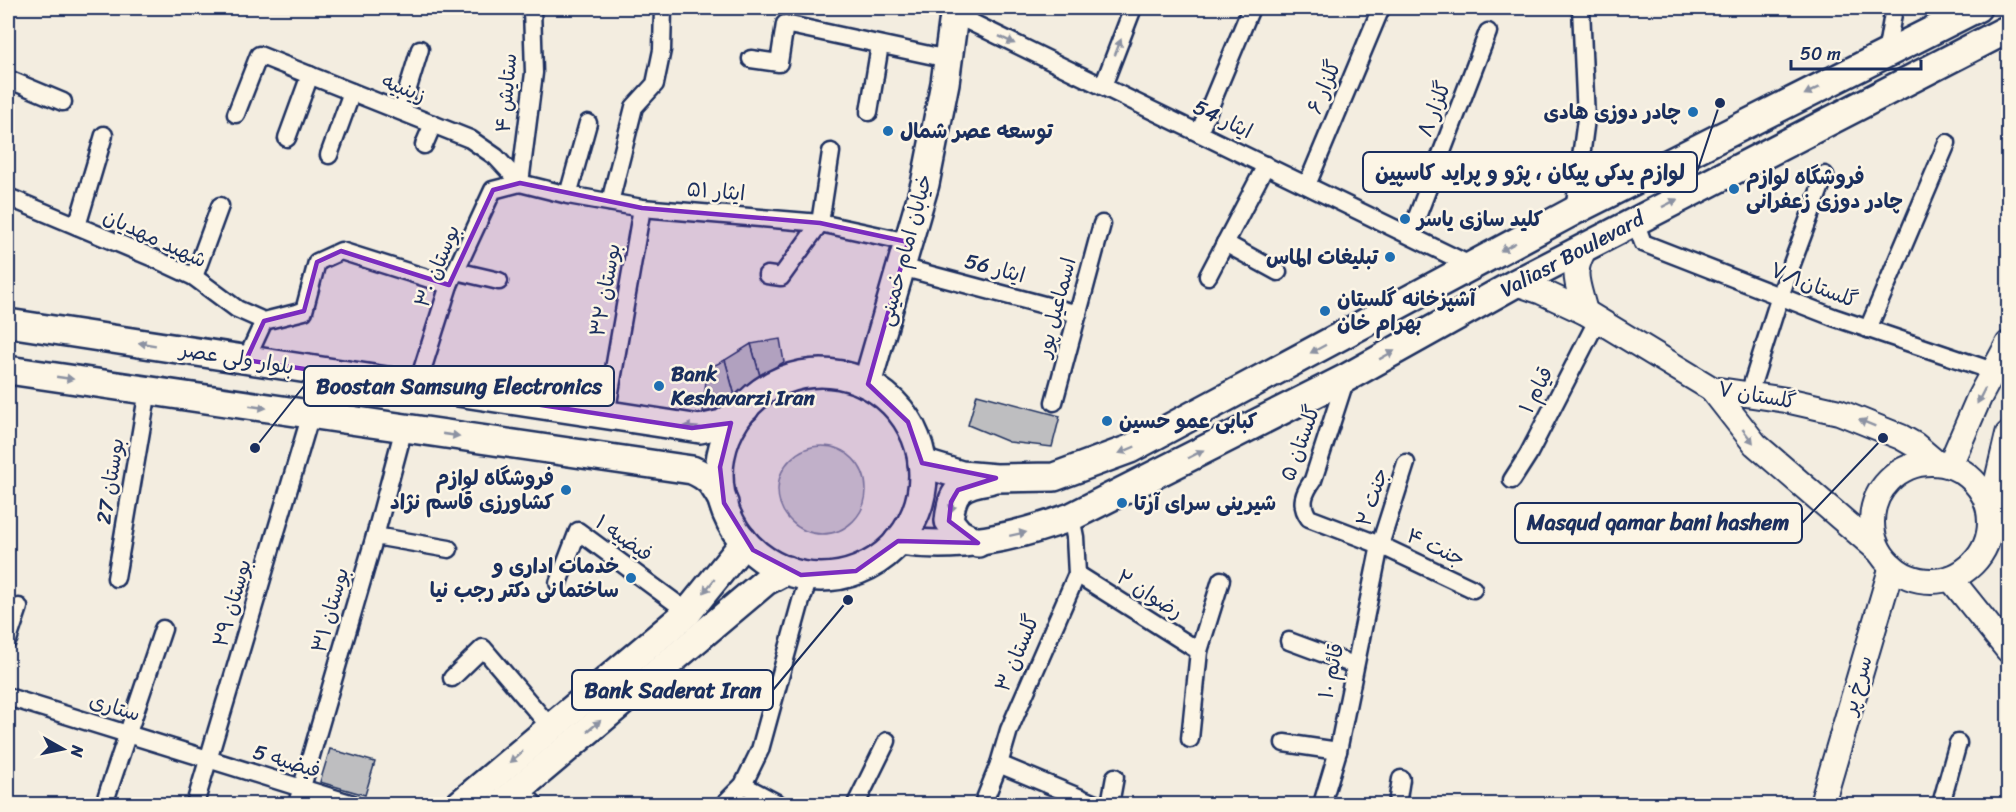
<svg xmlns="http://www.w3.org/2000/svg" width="2016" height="812" font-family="Sriracha,'Playpen Sans Arabic',sans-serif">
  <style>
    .green { fill: #d3d1cc; stroke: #778095; stroke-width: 1.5 }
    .building { fill: #bebec0; stroke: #1b2f5e; stroke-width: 1.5 }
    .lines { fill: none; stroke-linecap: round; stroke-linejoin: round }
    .street-casing { stroke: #1b2f5e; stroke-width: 21 }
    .secondary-casing { stroke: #1b2f5e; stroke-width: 28 }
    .primary-casing { stroke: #1b2f5e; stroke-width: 32 }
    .street { stroke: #fcf5e5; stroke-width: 16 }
    .secondary { stroke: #fcf5e5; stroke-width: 24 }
    .primary { stroke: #fcf5e5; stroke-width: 27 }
    .oneway { fill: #8c92a2 }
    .marked { fill: #7b2cbf; fill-opacity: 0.2; stroke: #7b2cbf; stroke-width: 4.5; stroke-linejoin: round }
    .poi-dot { fill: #1f6fb2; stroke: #fcf5e5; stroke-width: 2 }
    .labels { text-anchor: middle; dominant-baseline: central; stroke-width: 5; stroke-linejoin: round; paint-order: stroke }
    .street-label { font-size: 21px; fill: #1b2f5e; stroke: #fcf5e5 }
    .poi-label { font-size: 21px; font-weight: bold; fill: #1b2f5e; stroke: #fcf5e5; text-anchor: start }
    .leader { fill: none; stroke: #1b2f5e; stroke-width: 2 }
    .callout-dot { fill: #1b2f5e; stroke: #fcf5e5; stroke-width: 2 }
    .callout { fill: #fcf5e5; stroke: #1b2f5e; stroke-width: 2 }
    .callout-label { font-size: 22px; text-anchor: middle; font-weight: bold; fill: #1b2f5e }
  </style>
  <rect width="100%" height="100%" fill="#f3ede0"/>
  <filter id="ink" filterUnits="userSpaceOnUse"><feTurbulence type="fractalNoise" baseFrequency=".0167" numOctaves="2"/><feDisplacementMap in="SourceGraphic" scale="12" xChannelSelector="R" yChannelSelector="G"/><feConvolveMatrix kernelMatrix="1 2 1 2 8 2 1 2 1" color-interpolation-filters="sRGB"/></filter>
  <g filter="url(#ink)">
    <circle class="green" cx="822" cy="490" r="44"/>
    <g class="building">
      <polygon points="780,339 784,362 760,376 751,344"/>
      <polygon points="751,344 760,376 735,396 725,360"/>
      <polygon points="725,360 735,396 722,409 703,412 707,369"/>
      <polygon points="977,394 1060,416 1052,447 1009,442 968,425"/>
      <polygon points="330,749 375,762 365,795 320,782"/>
    </g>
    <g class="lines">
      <defs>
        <g id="street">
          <polyline points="954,14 1472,266"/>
          <polyline points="1886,54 1894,8"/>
          <polyline points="751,59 779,63 785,24 948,59"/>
          <polyline points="8,79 63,102"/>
          <polyline points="1103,86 1133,8"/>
          <polyline points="401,111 420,49"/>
          <polyline points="869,112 880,45"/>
          <polyline points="236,114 259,55 470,139 496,157 520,183"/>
          <polyline points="1199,133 1251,8"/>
          <polyline points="287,138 310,75"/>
          <polyline points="424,145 433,124"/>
          <polyline points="329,155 352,92"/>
          <polyline points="520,183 534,73 532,8"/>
          <polyline points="1307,185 1381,8"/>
          <polyline points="568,195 588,123"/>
          <polyline points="8,197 151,257 194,277 237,309 264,321 304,311 317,262 341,251 449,285"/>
          <polyline points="610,202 634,107 655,84 662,50 663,8"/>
          <polyline points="1574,211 1586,119 1581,8"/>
          <polyline points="1635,221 1643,243 1833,317 1993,371"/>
          <polyline points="77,226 104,135"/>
          <polyline points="1410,235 1488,32"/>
          <polyline points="1225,243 1278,272"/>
          <polyline points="901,267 1078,314"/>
          <polyline points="456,271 499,281"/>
          <polyline points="767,275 781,277 820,223 831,152"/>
          <polyline points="1208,276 1266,165"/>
          <polyline points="194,277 220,206"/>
          <polyline points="1868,329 1947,143"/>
          <polyline points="246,360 264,321"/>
          <path d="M1346,378L1313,480C1304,493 1299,504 1309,518L1380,545L1473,589"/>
          <polyline points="417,386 449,285 493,190 520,183 568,195 642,208 820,223 908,242"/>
          <polyline points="1749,394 1780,296 1825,175"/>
          <polyline points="1054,402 1102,224"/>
          <polyline points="606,415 642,208"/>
          <polyline points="1512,480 1528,455 1598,319"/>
          <polyline points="375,536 449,549"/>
          <polyline points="1077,574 1199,651"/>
          <polyline points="116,578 148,390"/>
          <polyline points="558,583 578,531 688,612"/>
          <polyline points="8,640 19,607"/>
          <polyline points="1289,641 1354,665"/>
          <polyline points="452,678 483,648 551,728"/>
          <polyline points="8,697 353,804"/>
          <polyline points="1190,739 1199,651 1221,580"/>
          <polyline points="1284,743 1338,751"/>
          <polyline points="999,764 1095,804"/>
          <polyline points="743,785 779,804"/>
          <polyline points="519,789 534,804"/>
          <polyline points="104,804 163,629"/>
          <polyline points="195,804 311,414"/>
          <polyline points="297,804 375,536 404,428"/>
          <polyline points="724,804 743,785 760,750 801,601 810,576"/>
          <polyline points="856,804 887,741"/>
          <polyline points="983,804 999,764 1009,730 1077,574 1075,537 1071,517"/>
          <polyline points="1110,804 1115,777"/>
          <polyline points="1322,804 1338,751 1380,545 1406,463"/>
          <polyline points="1397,804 1401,779"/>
          <polyline points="1941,804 1958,743"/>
        </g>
        <g id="secondary">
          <polyline points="1516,283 1542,292 1585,312 1712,389 1786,400 1839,412 1901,437 1915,445 1935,462"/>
          <path d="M1585,312C1578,283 1569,272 1587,245"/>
          <polyline points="1712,389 1755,444 1879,551"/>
          <circle cx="1931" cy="522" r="59"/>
          <polyline points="1950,465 1979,398 2008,344"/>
          <polyline points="1990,511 2008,434"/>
          <polyline points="1951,579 2008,650"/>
          <polyline points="1822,804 1892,566"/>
        </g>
        <g id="primary">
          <polyline points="8,323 700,429 722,424 745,408"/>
          <path d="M8,370L692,470C711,478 714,486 724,503"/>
          <circle cx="821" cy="475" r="102"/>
          <polyline points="867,384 925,184 945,83 955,8"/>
          <polyline points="922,463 961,475 996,478 1054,477 1130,449 1574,211 1977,8"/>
          <path d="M898,541C960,550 1013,538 1071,517L1346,378L1516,283L2008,29"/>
          <path d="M978,543L959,533L949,521C952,490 959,485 989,480"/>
          <polyline points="460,804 688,612 739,549 742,539"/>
          <polyline points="501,804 766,581 787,570"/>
        </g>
      </defs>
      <use href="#street" class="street-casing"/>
      <use href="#secondary" class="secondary-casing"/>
      <use href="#primary" class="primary-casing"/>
      <use href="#street" class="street"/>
      <use href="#secondary" class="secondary"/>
      <use href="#primary" class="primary"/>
    </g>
    <defs><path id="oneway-solid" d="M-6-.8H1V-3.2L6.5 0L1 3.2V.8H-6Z" transform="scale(1.5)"/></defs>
    <g class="oneway">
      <use href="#oneway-solid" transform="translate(1007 40) rotate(26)"/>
      <use href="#oneway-solid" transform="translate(1118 47) rotate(-69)"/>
      <use href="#oneway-solid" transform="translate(1812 91) rotate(154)"/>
      <use href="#oneway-solid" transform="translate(1670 203) rotate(-27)"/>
      <use href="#oneway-solid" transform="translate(1508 247) rotate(152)"/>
      <use href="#oneway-solid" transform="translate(147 344) rotate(-171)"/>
      <use href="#oneway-solid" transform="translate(1318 349) rotate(152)"/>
      <use href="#oneway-solid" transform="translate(1387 355) rotate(-29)"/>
      <use href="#oneway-solid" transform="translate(65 378) rotate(8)"/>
      <use href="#oneway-solid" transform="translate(1981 396) rotate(117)"/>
      <use href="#oneway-solid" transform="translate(258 407) rotate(8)"/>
      <use href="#oneway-solid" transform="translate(1867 423) rotate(-158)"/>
      <use href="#oneway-solid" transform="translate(692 427) rotate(-174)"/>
      <use href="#oneway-solid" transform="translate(451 435) rotate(8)"/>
      <use href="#oneway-solid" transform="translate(1748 436) rotate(52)"/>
      <use href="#oneway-solid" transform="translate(1127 450) rotate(157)"/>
      <use href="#oneway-solid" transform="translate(1196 454) rotate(-27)"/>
      <use href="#oneway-solid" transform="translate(953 504) rotate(106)"/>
      <use href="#oneway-solid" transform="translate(1018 534) rotate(-12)"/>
      <use href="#oneway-solid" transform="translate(709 586) rotate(129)"/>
      <use href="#oneway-solid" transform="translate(594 726) rotate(-40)"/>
      <use href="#oneway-solid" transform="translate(516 757) rotate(140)"/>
    </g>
  </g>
  <path class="marked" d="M520,183L642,208L820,223L908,242L868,384L908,422L922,463L996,478L958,490L951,502L949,521L978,543L898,541L856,571L801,575L753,550L724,503L720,467L731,423L692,428L246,360L264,321L304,311L317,262L341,251L449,285L493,190Z"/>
  <g class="poi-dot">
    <circle cx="1693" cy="112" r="6"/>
    <circle cx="888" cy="131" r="6"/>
    <circle cx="1734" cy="189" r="6"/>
    <circle cx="1405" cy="219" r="6"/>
    <circle cx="1390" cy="257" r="6"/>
    <circle cx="1325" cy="311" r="6"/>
    <circle cx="659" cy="386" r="6"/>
    <circle cx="1107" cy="421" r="6"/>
    <circle cx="566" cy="490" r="6"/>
    <circle cx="1122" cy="503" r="6"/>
    <circle cx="631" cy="578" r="6"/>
  </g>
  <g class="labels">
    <g class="street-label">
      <text transform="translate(1324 87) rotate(-67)">گلزار ۶</text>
      <text transform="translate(404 88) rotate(22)">زینبیه</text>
      <text transform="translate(506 93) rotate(-85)">ستایش ۴</text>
      <text transform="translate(1434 109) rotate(-69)">گلزار ۸</text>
      <text transform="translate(1223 119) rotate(26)">ایثار 54</text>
      <text transform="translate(716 191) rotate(5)">ایثار ۵۱</text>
      <text transform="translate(155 238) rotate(25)">شهید مهدیان</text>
      <text transform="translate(905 250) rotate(-75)">خیابان امام خمینی</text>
      <text transform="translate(1572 254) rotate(-28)">Valiasr Boulevard</text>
      <text transform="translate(437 266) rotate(-68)">بوستان ۳۰</text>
      <text transform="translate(995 268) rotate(15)">ایثار 56</text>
      <text transform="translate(1814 285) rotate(21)">گلستان۷/۱</text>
      <text transform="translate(605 290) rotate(-80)">بوستان ۳۲</text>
      <text transform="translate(1056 307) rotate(-75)">اسماعیل پور</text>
      <text transform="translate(237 358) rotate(9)">بلوار ولی عصر</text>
      <text transform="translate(1536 390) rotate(-63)">قیام ۱</text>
      <text transform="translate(1757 395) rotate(10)">گلستان ۷</text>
      <text transform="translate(1300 443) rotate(-70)">گلستان ۵</text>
      <text transform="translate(110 481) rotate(-81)">بوستان 27</text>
      <text transform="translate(1372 497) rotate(-72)">جنت ۲</text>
      <text transform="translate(624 538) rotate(35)">فیضیه ۱</text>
      <text transform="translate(1436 547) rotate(25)">جنت ۴</text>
      <text transform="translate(1150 594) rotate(32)">رضوان ۲</text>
      <text transform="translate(232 603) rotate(-74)">بوستان ۲۹</text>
      <text transform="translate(330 610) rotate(-74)">بوستان ۳۱</text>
      <text transform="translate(1017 653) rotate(-67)">گلستان ۳</text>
      <text transform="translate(1331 671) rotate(-78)">قائم ۱۰</text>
      <text transform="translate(1857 685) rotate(-74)">سرخ پر</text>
      <text transform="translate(115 707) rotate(17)">ستاری</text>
      <text transform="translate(287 761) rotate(17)">فیضیه 5</text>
    </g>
    <g class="poi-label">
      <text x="1681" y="112" text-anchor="end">چادر دوزی هادی</text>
      <text x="900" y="131">توسعه عصر شمال</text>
      <text x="1746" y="177">فروشگاه لوازم<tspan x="1746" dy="24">چادر دوزی زعفرانی</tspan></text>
      <text x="1417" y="219">کلید سازی یاسر</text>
      <text x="1378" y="257" text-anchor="end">تبلیغات الماس</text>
      <text x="1337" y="299">آشپزخانه گلستان<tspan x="1337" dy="24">بهرام خان</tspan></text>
      <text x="671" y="374">Bank<tspan x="671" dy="24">Keshavarzi Iran</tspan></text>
      <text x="1119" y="421">کبابی عمو حسین</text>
      <text x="554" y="478" text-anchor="end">فروشگاه لوازم<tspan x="554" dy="24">کشاورزی قاسم نژاد</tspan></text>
      <text x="1134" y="503">شیرینی سرای آرتا</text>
      <text x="619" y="566" text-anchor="end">خدمات اداری و<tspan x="619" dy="24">ساختمانی دکتر رجب نیا</tspan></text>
    </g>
  </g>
  <path class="leader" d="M1720 103L1697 172M255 448L304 386M1883 438L1802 523M848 600L773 690"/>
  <g class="callout-dot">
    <circle cx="1720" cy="103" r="6"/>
    <circle cx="255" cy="448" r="6"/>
    <circle cx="1883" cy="438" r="6"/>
    <circle cx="848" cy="600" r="6"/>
  </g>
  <g class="callout">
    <rect x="1363" y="152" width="334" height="40" rx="6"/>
    <rect x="304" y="366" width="310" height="40" rx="6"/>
    <rect x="1515" y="503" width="287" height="40" rx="6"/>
    <rect x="572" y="670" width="201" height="40" rx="6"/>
  </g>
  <g class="callout-label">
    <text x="1530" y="180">لوازم یدکی پیکان ، پژو و پراید کاسپین</text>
    <text x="459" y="394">Boostan Samsung Electronics</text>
    <text x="1658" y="530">Masqud qamar bani hashem</text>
    <text x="673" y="698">Bank Saderat Iran</text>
  </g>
  <rect width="2016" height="812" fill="none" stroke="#fcf5e5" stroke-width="30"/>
  <rect x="15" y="15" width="1986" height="782" fill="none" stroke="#1b2f5e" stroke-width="2" filter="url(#ink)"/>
  <g transform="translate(63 749) rotate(99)" stroke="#fcf5e5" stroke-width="4.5" paint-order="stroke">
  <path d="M0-4.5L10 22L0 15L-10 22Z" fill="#1b2f5e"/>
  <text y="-9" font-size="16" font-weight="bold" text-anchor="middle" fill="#1b2f5e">N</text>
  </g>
  <path d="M1791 60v9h130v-9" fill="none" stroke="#1b2f5e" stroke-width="3"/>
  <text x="1800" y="60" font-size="18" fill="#1b2f5e" stroke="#fcf5e5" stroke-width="4.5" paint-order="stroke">50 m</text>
</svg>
